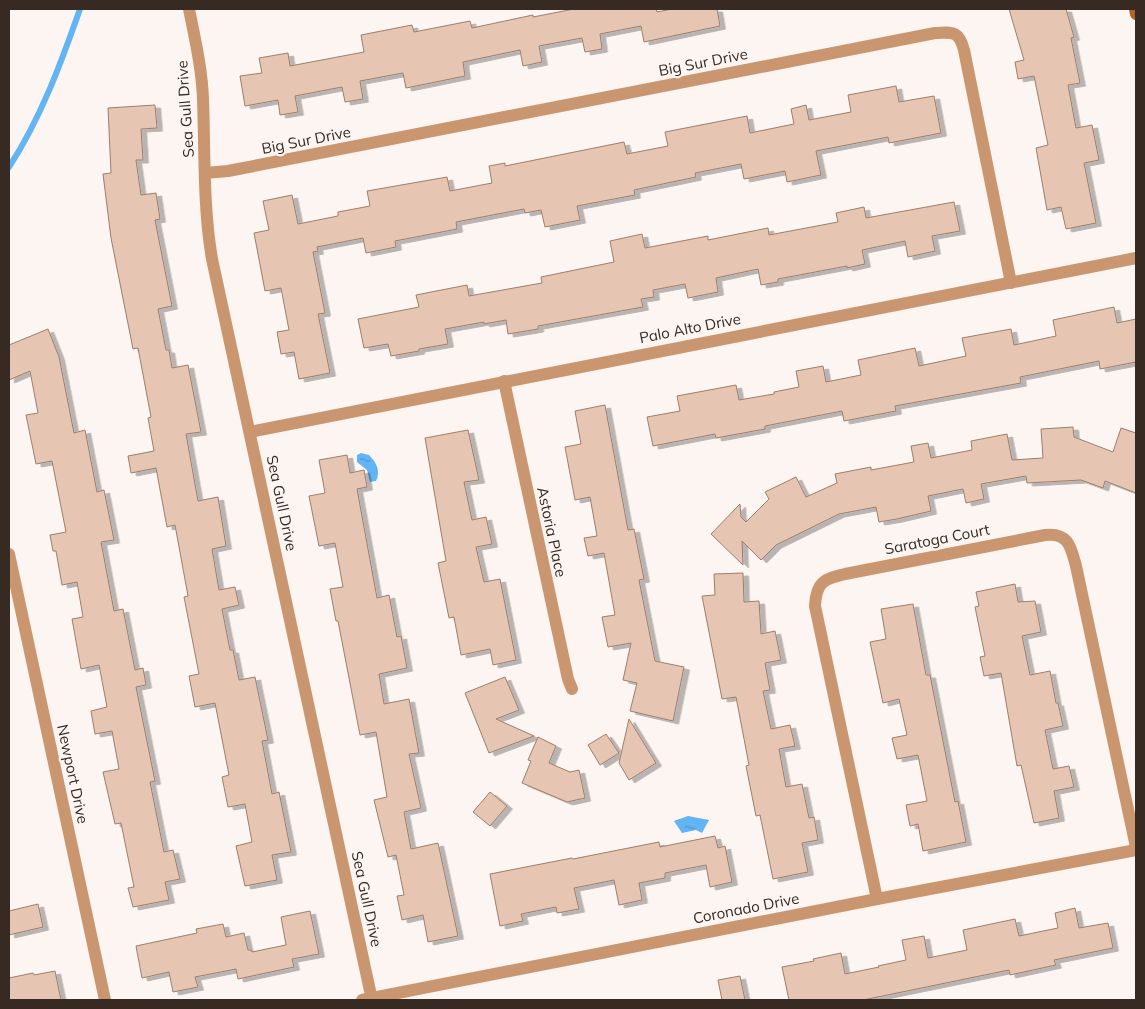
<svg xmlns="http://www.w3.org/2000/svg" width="1145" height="1009" font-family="Mulish,sans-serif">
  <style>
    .water { fill: url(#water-ripples) }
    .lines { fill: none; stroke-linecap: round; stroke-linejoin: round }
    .stream { stroke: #62b4f4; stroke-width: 6 }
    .building { fill: #e6c5b2; stroke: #9c7e6c; filter: url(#shadow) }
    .street { stroke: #ca966f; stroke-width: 12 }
    .secondary { stroke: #b16422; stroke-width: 12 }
    .labels { text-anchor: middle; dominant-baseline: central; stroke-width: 4.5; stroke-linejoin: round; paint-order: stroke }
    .street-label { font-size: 15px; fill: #362a23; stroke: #fcf5f1 }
  </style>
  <defs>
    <pattern id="water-ripples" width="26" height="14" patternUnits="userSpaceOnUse" patternTransform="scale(1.25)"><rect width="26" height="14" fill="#62b4f4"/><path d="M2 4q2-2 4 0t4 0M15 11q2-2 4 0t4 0" fill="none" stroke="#5293c5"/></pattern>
    <filter id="shadow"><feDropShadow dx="5.5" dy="3" stdDeviation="0" flood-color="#0004"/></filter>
  </defs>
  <rect width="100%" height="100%" fill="#fcf5f1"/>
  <g class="water">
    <path d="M361,453L369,455C376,462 381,471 376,481L370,482L367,470L357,462V455Z"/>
    <polygon points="688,816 709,820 702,833 696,830 682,833 674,821"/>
  </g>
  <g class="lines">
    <path class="stream" d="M9,167C41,118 61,63 80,9"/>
  </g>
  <g class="building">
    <polygon points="574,9 656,9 657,12 672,9 717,9 720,26 644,42 641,26 600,34 602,49 585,52 582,38 539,46 542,62 523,66 520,50 463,62 465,76 406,88 403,73 360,81 363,99 345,102 342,87 295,96 298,112 280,115 278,100 245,106 240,76 262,73 259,58 288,53 290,66 364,52 361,35 412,25 414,32 470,21 472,28 533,15 533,17"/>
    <polygon points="1009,9 1066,9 1074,37 1071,38 1080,83 1068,85 1076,128 1092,125 1099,160 1084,163 1096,223 1066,229 1061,207 1047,210 1036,148 1048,145 1034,76 1018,79 1015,62 1024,60"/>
    <polygon points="896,86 899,102 934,96 941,133 889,143 888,137 816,151 821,175 787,182 785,171 744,179 741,164 695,173 696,177 634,190 635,195 577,206 580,220 545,227 541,210 525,213 524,209 456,222 457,229 395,241 396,247 366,253 363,238 317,247 318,251 313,252 325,313 318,314 330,373 299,379 294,352 281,354 277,332 289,330 281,288 265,291 254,233 269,230 263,201 292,195 298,224 338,216 338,212 370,206 367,191 447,177 450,191 492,183 489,166 505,163 505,166 624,142 627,154 668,146 665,132 747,116 750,133 794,124 791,109 806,105 809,120 851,112 848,95"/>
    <polygon points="155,105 157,128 141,129 143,160 136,160 141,195 156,193 160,219 155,220 172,306 158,309 166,350 169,350 172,368 188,365 201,432 186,434 198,501 218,497 226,546 212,549 219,590 235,587 239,605 222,609 230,650 233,650 239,680 255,677 268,740 262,741 272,794 279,792 291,852 272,855 277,880 245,886 236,846 252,842 245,804 228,807 222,777 229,775 215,703 195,707 189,676 199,674 184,597 188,596 175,525 167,527 156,468 131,473 128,456 154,451 148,418 151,417 138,348 133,349 111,238 103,174 111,173 108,108"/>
    <polygon points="954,202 960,231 932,236 935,251 908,257 905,241 862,250 865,264 847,268 847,266 778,279 778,282 761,285 758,269 716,278 718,292 688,298 685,284 653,290 654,297 641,299 643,307 538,326 538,329 508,334 506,320 484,324 484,322 445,329 448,344 419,349 419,351 391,356 388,344 364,348 358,319 419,307 416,295 467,285 469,296 542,283 541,277 614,262 610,241 642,234 645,248 708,236 708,240 768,228 769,235 838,222 836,213 864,207 866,218"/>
    <polygon points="1114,307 1117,323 1136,319 1136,362 1100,369 1099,361 1020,377 1021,383 895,406 896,411 844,421 842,411 765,426 765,429 716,438 715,434 653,446 647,417 680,411 677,396 736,385 739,400 774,394 774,392 799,387 796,371 823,366 826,382 861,375 858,360 915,348 919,366 966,356 962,338 1011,329 1014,345 1056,336 1053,320"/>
    <polygon points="48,329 59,357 74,433 85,430 97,492 104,490 114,540 101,542 114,611 123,609 135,670 143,668 146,685 136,687 155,781 150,782 164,852 173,850 180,879 165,882 169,900 133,907 128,888 134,887 121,823 115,824 103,772 119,769 112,731 95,734 91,711 107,707 99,665 81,669 72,619 83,617 77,582 62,585 56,551 53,551 50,535 66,532 52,461 36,464 26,415 38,413 30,371 9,380 9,345"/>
    <polygon points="605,405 628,530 634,529 644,579 639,580 655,661 684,667 673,721 630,711 637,683 623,680 631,643 608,647 602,617 615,615 604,553 588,556 584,538 597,536 590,497 575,500 565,447 581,444 575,411"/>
    <polygon points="1073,427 1074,437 1113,452 1121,428 1136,433 1136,493 1105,481 1103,488 1081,480 1027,483 1026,476 981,484 984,499 966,503 963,489 928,496 931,511 897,519 879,522 876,507 839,514 776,545 761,560 742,541 743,565 711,534 740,504 741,517 746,522 769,499 765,492 796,477 806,497 837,483 835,474 871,467 871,470 914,462 911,446 928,443 931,458 972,450 971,441 1007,434 1012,460 1043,458 1041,429"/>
    <polygon points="468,430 479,480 464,482 472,520 486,517 492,544 476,547 484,582 500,579 516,660 493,665 490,649 461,655 454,617 449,618 438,563 446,561 425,438"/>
    <polygon points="347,455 350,473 364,470 367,487 357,489 377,598 389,595 397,637 401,636 407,668 379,674 384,704 409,699 419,753 409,754 421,808 404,812 411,849 438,843 458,936 428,942 423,915 402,920 397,896 404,895 396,855 388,857 374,800 387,797 376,732 360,735 338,621 336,621 330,589 343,587 335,543 319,546 309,496 325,493 319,460"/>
    <polygon points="743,573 744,602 759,601 761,634 775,631 781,660 765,663 770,690 763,691 771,729 790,725 795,746 779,749 786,787 802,784 809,818 814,817 818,840 802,843 808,872 773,879 760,815 756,816 746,766 749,765 736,697 722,699 702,596 715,595 714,574"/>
    <polygon points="1015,584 1018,602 1035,601 1041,632 1022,636 1030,675 1050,671 1056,703 1058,703 1063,726 1045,730 1053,769 1069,766 1074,787 1054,791 1059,818 1034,823 1021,765 1017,766 1001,673 984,676 980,657 985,656 975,607 979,606 976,592"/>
    <polygon points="913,604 926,675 930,675 955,802 958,801 966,842 923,851 918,824 910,826 906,805 927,801 918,755 897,759 892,738 907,735 899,699 883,703 870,642 886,639 881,609"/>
    <polygon points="505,677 519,710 496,719 534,736 489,753 465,693"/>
    <polygon points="629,719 656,763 629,780 619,763"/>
    <polygon points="606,734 619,753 600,765 588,745"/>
    <polygon points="538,737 556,746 549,763 570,772 579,770 585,798 567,802 522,783 531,761 528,760"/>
    <polygon points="490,792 507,806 490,826 473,812"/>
    <polygon points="715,836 718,848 725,846 732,882 710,887 706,865 665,873 665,878 639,883 642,900 619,905 614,880 574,888 579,909 557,913 556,907 521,914 523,921 500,926 490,874 572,858 573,859 659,842 660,847"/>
    <polygon points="38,904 43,927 9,935 9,911"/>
    <polygon points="1075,908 1079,928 1108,923 1113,948 1054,960 1056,965 1010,975 1009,970 863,1000 789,1000 782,967 814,961 813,959 841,953 845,974 879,967 878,966 906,960 902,940 924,936 928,958 967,950 963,930 1015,919 1019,936 1058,928 1055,913"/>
    <polygon points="310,911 319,954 292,959 294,967 238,979 236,969 195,977 198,987 173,992 169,972 142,978 136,946 197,933 196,929 223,924 226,937 244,933 248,950 251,950 252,952 286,945 281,917"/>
    <polygon points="55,971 61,1000 9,1000 9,978 33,973 34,975"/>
    <polygon points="740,976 745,1000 722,1000 718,980"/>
  </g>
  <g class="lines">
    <g class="street">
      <path d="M189,9C195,39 202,69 203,99C205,153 203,206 212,259L372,1000"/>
      <path d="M205,173L228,171L935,33C953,32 959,31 964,50L1011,283"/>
      <polyline points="504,381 568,679 572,689"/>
      <polyline points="250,432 1136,258"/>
      <polyline points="9,554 105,1000"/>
      <path d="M877,899L815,606C816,582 824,579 845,574L1045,535C1069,532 1071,548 1076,566L1136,847"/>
      <polyline points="362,1000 877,899 1136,850"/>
    </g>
    <polyline class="secondary" points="1135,9 1136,14"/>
  </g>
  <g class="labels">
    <g class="street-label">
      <text transform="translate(703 62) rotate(-11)">Big Sur Drive</text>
      <text transform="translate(185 109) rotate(-94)">Sea Gull Drive</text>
      <text transform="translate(306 140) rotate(-11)">Big Sur Drive</text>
      <text transform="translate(690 328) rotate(-11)">Palo Alto Drive</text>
      <text transform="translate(282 503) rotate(78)">Sea Gull Drive</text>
      <text transform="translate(552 532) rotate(78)">Astoria Place</text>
      <text transform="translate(937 539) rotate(-11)">Saratoga Court</text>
      <text transform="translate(73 774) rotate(78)">Newport Drive</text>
      <text transform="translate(367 899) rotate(78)">Sea Gull Drive</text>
      <text transform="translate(746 908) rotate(-11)">Coronado Drive</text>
    </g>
  </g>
  <rect width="1145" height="1009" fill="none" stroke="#362a23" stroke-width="20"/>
</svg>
